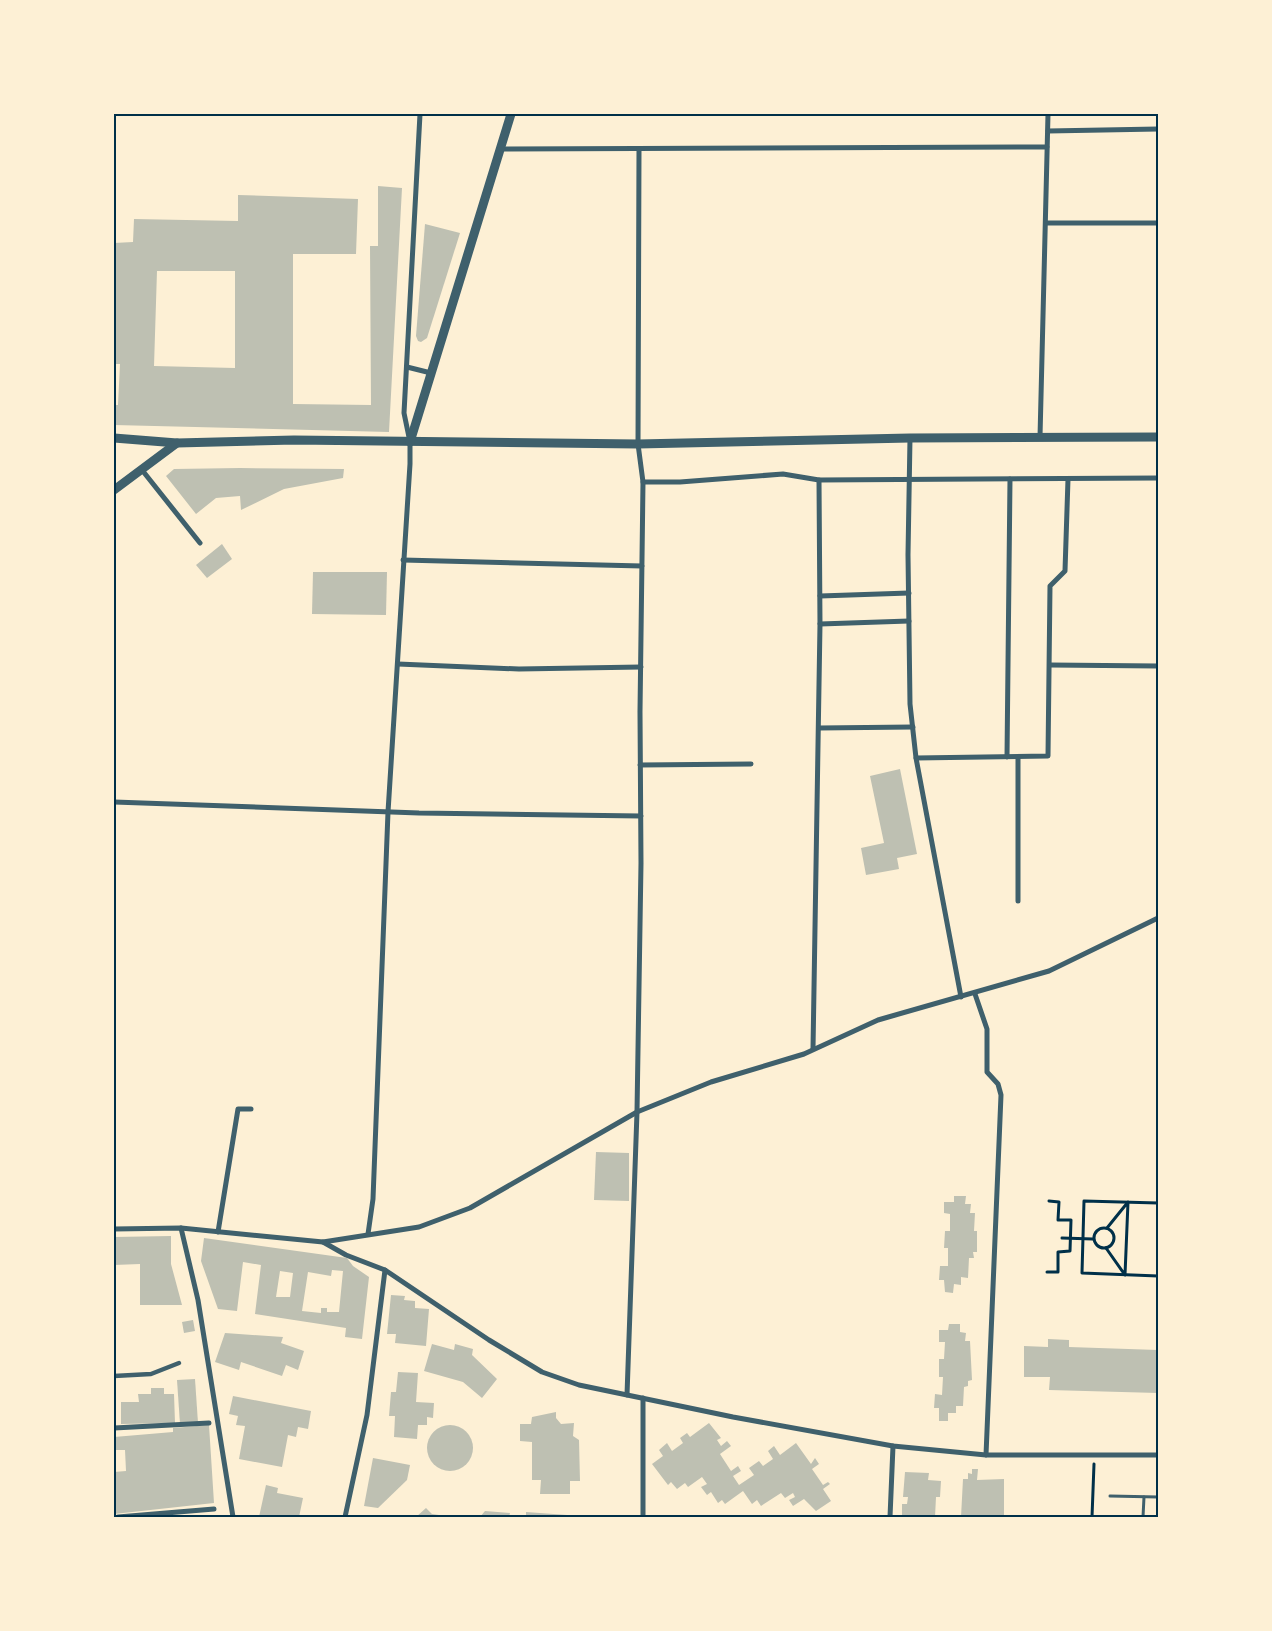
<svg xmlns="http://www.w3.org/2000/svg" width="1272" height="1631" font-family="'Work Sans',sans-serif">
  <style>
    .building { fill: #bec0b2; fill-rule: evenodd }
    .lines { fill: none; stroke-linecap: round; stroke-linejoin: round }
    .path { stroke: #003049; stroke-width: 3 }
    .service { stroke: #3f606c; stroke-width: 3 }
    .pedestrian { stroke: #3f606c; stroke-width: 4.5 }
    .minor { stroke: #3f606c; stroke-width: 5 }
    .tertiary { stroke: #3f606c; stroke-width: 9 }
    .neatline { fill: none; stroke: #003049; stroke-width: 2 }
  </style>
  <rect width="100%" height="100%" fill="#fdf0d5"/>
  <g class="building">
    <path d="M378,186L402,188L389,432L114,425V405H118L120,364H114V243L133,242L134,219L238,221V195L358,199L356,254H293V404L371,405L370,246H378ZM157,271H235V368L154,366Z"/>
    <polygon points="425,224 460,233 427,338 421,342 418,341 416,336"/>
    <polygon points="240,468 344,469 343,478 284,489 241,510 240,496 216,498 196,514 166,476 174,469"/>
    <polygon points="222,544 232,559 207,578 196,565"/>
    <polygon points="313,572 387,572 386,615 312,614"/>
    <polygon points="900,769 917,854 897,858 899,869 866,875 861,848 884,843 870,776"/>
    <polygon points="596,1152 629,1153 629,1201 594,1200"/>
    <polygon points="954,1196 966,1196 965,1204 971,1204 970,1213 975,1213 974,1231 977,1231 977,1252 973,1252 974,1258 969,1258 968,1278 961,1277 961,1285 954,1284 953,1293 945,1292 944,1280 939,1280 940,1266 948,1266 948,1248 944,1248 945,1231 950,1231 950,1214 944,1213 944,1202 954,1202"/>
    <polygon points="171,1236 171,1264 182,1305 140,1305 140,1264 114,1265 114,1237"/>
    <path d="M204,1238L347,1258L353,1266L369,1277L362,1339L345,1337L346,1328L255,1314L261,1265L243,1262L237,1311L218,1309L201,1261ZM332,1270L343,1271L339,1312H327V1308H321V1313L302,1311L308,1272L331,1276ZM280,1271L293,1273L290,1297H276Z"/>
    <polygon points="391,1295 405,1296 404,1300 415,1301 415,1308 429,1309 426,1346 395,1343 396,1334 387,1334"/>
    <polygon points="193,1320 195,1331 184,1333 182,1322"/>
    <polygon points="949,1324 960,1324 960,1332 966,1333 965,1341 970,1341 972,1380 968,1381 968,1386 964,1387 963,1406 956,1406 956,1413 948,1413 948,1421 939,1421 939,1408 934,1408 935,1394 942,1395 943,1377 939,1377 939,1359 944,1359 945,1342 939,1342 939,1330 948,1330"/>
    <polygon points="225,1333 283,1337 281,1343 304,1351 298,1370 286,1365 282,1376 241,1362 239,1370 215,1362"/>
    <polygon points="1048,1339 1069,1340 1069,1347 1158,1350 1158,1393 1049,1390 1050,1377 1024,1377 1024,1346 1048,1347"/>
    <polygon points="432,1344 454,1350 455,1344 473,1349 472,1355 497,1379 482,1398 463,1382 424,1371"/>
    <polygon points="398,1372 418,1373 416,1402 434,1403 433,1418 427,1417 427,1425 418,1425 417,1439 394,1437 395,1416 389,1416 391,1392 396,1392"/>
    <polygon points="195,1379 198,1423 180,1424 177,1380"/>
    <polygon points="151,1388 164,1388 164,1394 174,1394 175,1423 121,1424 121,1402 139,1402 138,1394 151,1394"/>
    <polygon points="233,1396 311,1411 308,1429 298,1427 296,1437 288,1435 282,1467 239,1459 245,1426 236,1425 238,1416 229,1414"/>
    <polygon points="556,1412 556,1418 561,1424 574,1423 573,1436 579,1440 580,1481 570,1481 570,1494 540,1494 541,1480 532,1480 532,1442 520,1441 520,1424 531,1424 532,1417"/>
    <polygon points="709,1423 721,1438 717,1440 721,1446 727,1441 731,1446 720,1454 731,1471 738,1466 741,1471 733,1476 739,1485 754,1475 749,1468 759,1461 763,1466 773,1459 768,1451 774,1446 780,1455 796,1443 811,1464 815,1458 819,1464 812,1469 823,1485 828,1482 830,1484 823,1489 831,1501 816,1511 804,1499 793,1506 789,1500 795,1497 793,1493 785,1498 781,1493 761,1506 757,1500 752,1504 743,1491 725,1504 722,1500 718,1503 711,1492 707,1495 701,1487 707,1484 702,1477 688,1487 685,1483 677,1489 671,1482 668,1485 652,1464 663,1456 659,1450 667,1443 672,1451 683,1443 680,1438 687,1433 690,1437"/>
    <circle cx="450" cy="1448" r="23"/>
    <polygon points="209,1425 214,1503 114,1514 114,1472 126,1471 125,1450 114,1450 114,1437 173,1432 173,1428"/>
    <polygon points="373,1458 410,1465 407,1480 378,1508 364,1506"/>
    <polygon points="972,1469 978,1469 977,1480 1004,1479 1004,1517 961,1517 963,1479 968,1479 968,1473 972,1474"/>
    <polygon points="905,1472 929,1473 928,1480 941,1481 940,1497 936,1497 935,1517 902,1517 902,1504 907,1504 908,1497 903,1497"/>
    <polygon points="266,1485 278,1488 277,1493 303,1498 299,1517 259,1517"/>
    <polygon points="426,1508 432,1514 439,1515 439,1517 416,1517"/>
    <polygon points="485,1511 510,1513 509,1517 480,1517"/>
    <polygon points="526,1512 581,1516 581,1517 526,1517"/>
  </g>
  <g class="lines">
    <g class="path">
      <polyline points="1158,1203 1084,1201 1082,1273 1158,1276"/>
      <circle cx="1104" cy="1238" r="10"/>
      <polyline points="1062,1238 1093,1239"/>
      <polyline points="1106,1248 1125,1275 1128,1202 1107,1228"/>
      <polyline points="1047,1272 1058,1272 1058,1252 1070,1251 1071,1220 1058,1220 1059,1202 1049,1201"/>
      <polyline points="1092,1517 1094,1464"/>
    </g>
    <g class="service">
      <polyline points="1110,1496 1158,1497"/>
      <polyline points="1143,1517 1144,1497"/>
    </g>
    <polyline class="pedestrian" points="114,1376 151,1374 179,1363"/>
    <g class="minor">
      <polyline points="1048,131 1158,129"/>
      <polyline points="500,149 1047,147"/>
      <polyline points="1046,223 1158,223"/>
      <polyline points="407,367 431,373"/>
      <polyline points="1040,437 1048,114"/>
      <polyline points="910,438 908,555 910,704 916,758 961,997"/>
      <polyline points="142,470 200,543"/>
      <polyline points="643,482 680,482 783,474 819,480 1158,478"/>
      <polyline points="403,560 642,566"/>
      <polyline points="820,596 909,593"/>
      <polyline points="820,624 909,621"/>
      <polyline points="398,664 519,669 641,667"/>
      <polyline points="1050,665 1158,666"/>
      <polyline points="819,728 913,727"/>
      <polyline points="1007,757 1010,479"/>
      <polyline points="1018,757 1018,901"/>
      <polyline points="916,758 1048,756 1050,586 1065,571 1068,479"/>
      <polyline points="640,765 751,764"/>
      <polyline points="114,802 419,813 641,816"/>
      <polyline points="975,994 987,1029 987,1072 998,1084 1001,1095 986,1455"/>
      <polyline points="813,1049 820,624 819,480"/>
      <polyline points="181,1228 198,1300 233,1517"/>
      <polyline points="114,1229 181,1228 323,1242 419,1227 470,1208 637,1112 711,1082 804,1054 878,1020 1049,971 1158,918"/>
      <polyline points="218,1232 238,1109 251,1109"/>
      <polyline points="368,1234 373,1199 388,812 410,464 410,442 404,413 420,114"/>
      <polyline points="323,1242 346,1255 385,1270 489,1340 542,1372 579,1385 733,1417 893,1446 986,1455 1158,1455"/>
      <polyline points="627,1395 637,1112 641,863 640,712 643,482 638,444 639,149"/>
      <polyline points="114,1428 209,1423"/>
      <polyline points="118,1517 214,1509"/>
      <polyline points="345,1517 367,1415 385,1270"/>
      <polyline points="643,1517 643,1398"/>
      <polyline points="890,1517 893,1446"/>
    </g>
    <g class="tertiary">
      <polyline points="114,438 177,443 294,440 638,444 910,438 1158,437"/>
      <polyline points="410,442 511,114"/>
      <polyline points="114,490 177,443"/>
    </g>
  </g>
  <rect width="1272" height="1631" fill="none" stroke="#fdf0d5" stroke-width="230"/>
  <rect x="115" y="115" width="1042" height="1401" class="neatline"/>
</svg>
